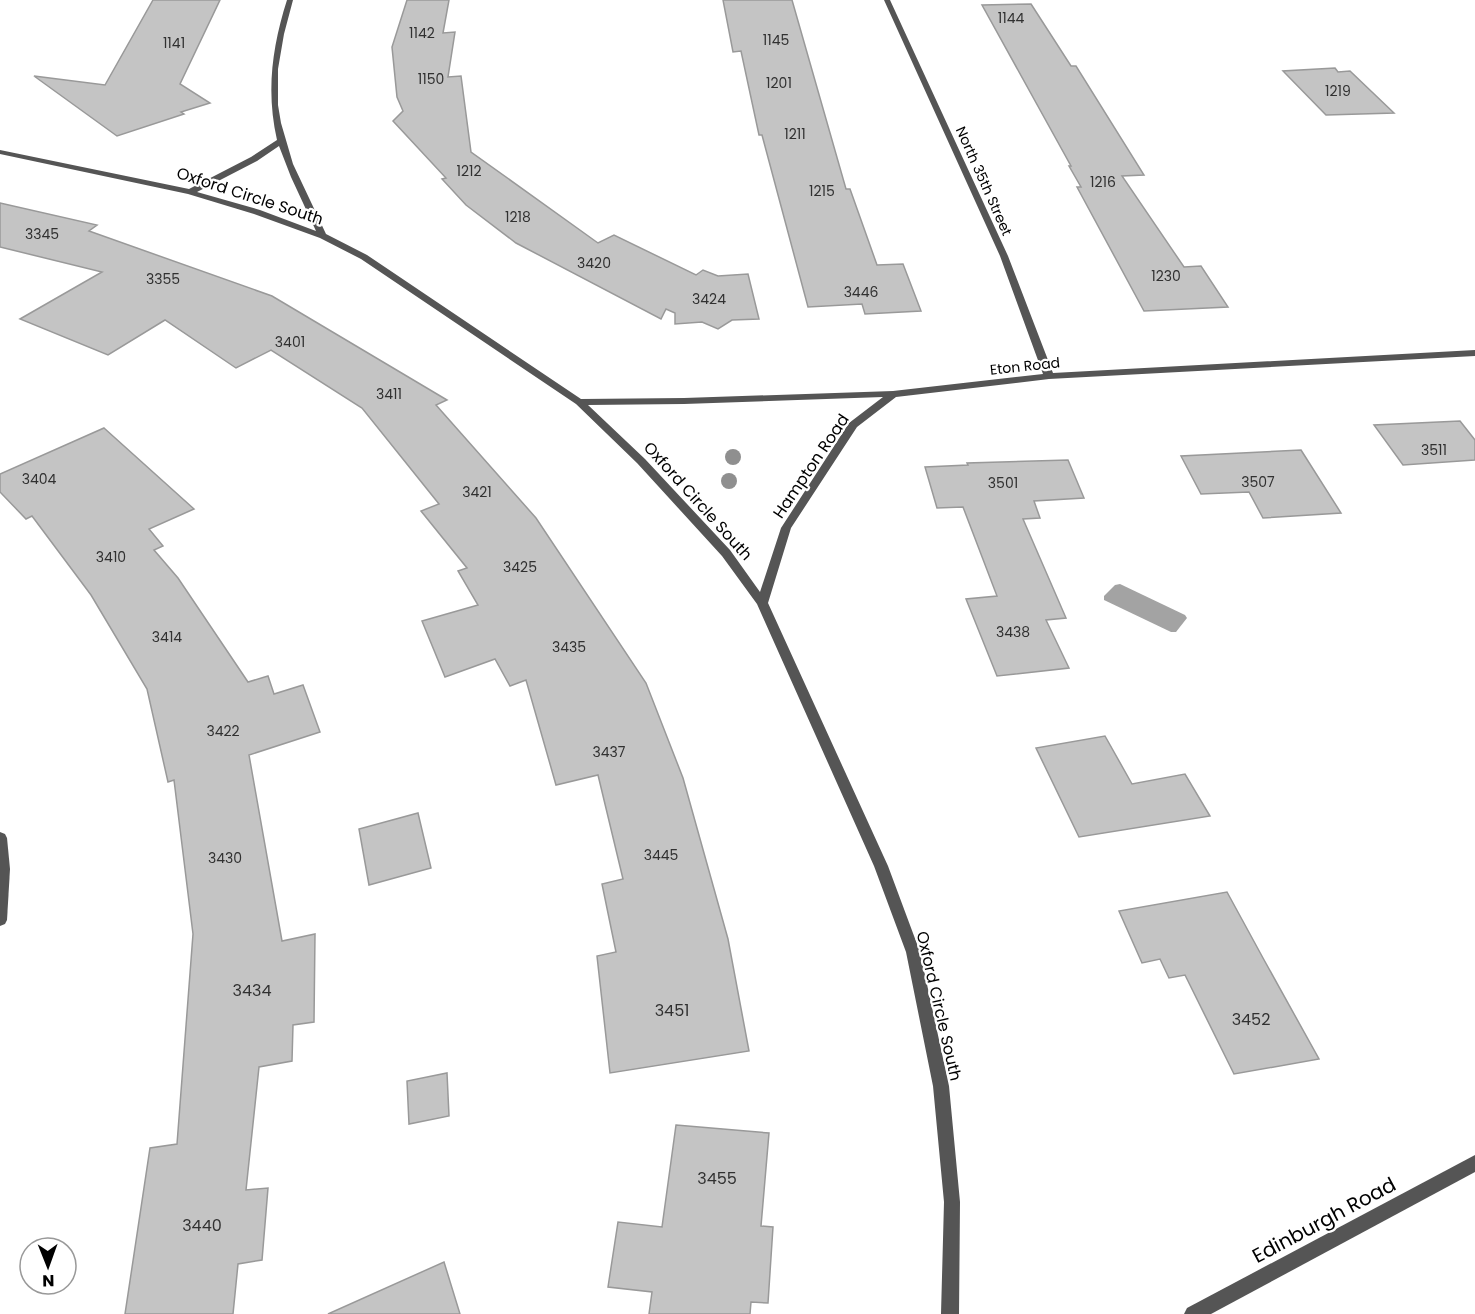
<svg xmlns="http://www.w3.org/2000/svg" width="1475" height="1314" font-family="Poppins,sans-serif">
  <style>
    .water { fill: #a3a3a3 }
    .building { fill: #c4c4c4; stroke: #999; stroke-width: 1.5 }
    .lines { fill: none; stroke-linecap: round; stroke-linejoin: round }
    .minor { fill: #555; fill-rule: evenodd }
    .tree { fill: #8f8f8f }
    .labels { text-anchor: middle; dominant-baseline: central; stroke-width: 4.5; stroke-linejoin: round; paint-order: stroke }
    .number-label { font-size: 14px; fill: #313131 }
    .far-street-label { font-size: 14px; fill: #000; stroke: #fff }
    .street-label { font-size: 16px; fill: #000; stroke: #fff }
    .near-number-label { font-size: 16px; fill: #313131 }
    .near-street-label { font-size: 20px; fill: #000; stroke: #fff }
  </style>
  <rect width="100%" height="100%" fill="#fff"/>
  <polygon class="water" points="1120,584 1185,615 1187,618 1176,632 1171,632 1104,600 1104,596 1115,585"/>
  <g class="building">
    <polygon points="153,0 220,0 180,84 210,103 181,112 184,114 117,136 34,76 105,85"/>
    <polygon points="407,0 449,0 443,33 455,32 448,77 461,76 471,152 598,243 614,235 696,275 703,270 718,276 748,274 759,319 732,320 718,329 702,322 675,324 675,313 666,309 661,319 516,243 466,205 442,179 446,178 393,121 403,111 397,97 392,47"/>
    <polygon points="723,0 792,0 846,189 850,189 877,265 903,264 921,311 865,314 862,304 808,307 762,135 759,135 741,51 733,52"/>
    <polygon points="1031,4 1071,66 1076,66 1144,175 1122,176 1184,267 1201,266 1228,307 1144,311 1077,187 1081,187 1069,166 1071,166 982,5"/>
    <polygon points="1335,68 1338,72 1350,71 1394,113 1326,115 1283,71"/>
    <polygon points="0,203 97,225 89,231 272,296 447,400 436,405 536,518 646,683 683,778 728,939 749,1051 610,1073 597,956 616,952 602,884 623,879 598,775 556,785 526,680 510,686 495,659 445,677 422,621 478,605 458,571 467,568 421,511 439,504 362,408 271,350 236,368 165,320 108,355 20,319 102,272 0,247"/>
    <polygon points="1460,421 1475,440 1475,460 1403,465 1374,425"/>
    <polygon points="104,428 194,509 149,529 163,546 154,550 178,578 248,682 268,676 274,694 303,685 320,732 249,755 282,941 315,934 314,1022 293,1025 292,1061 259,1067 246,1190 268,1188 262,1260 238,1264 233,1314 125,1314 150,1148 177,1144 193,934 174,780 168,782 147,689 91,595 32,516 26,519 0,492 0,474"/>
    <polygon points="1301,450 1341,513 1263,518 1249,492 1201,494 1181,456"/>
    <polygon points="1068,460 1084,498 1034,501 1040,518 1023,519 1066,618 1046,620 1069,668 997,676 966,599 997,596 963,507 937,508 925,467 968,465 967,463"/>
    <polygon points="1105,736 1132,784 1185,774 1210,816 1079,837 1036,748"/>
    <polygon points="418,813 431,868 369,885 359,829"/>
    <polygon points="1227,892 1263,958 1319,1059 1234,1074 1185,975 1169,978 1160,959 1142,963 1119,911"/>
    <polygon points="447,1073 449,1116 409,1124 407,1081"/>
    <polygon points="676,1125 769,1133 761,1226 773,1227 768,1303 751,1302 750,1314 649,1314 652,1292 608,1287 618,1222 662,1227"/>
    <polygon points="444,1262 460,1314 328,1314"/>
  </g>
  <g class="lines">
    <g class="minor">
      <path d="M287,0H293L284,34L278,69V105L281,123L293,164L326,234L367,255L581,399L684,398L893,391L1043,374L1000,256L884,0H890L1008,256L1053,373L1475,350V356L1049,379L896,397L857,427L791,528L768,603L888,866L920,952L949,1086L960,1202L959,1314H941L944,1202L933,1086L906,952L874,866L757,604L722,556L637,463L576,404L361,259L320,238L254,214L188,194L0,154V150L189,189L251,157L277,140C266,92 272,47 287,0ZM279,146L291,177L316,231L260,210L197,192L257,161ZM883,397L849,423L781,528L760,592L730,550L645,459L588,405L684,404Z"/>
      <polygon points="0,832 5,834 7,838 10,869 7,920 5,924 0,926"/>
      <polygon points="1475,1155 1475,1172 1211,1314 1184,1314 1187,1308"/>
    </g>
  </g>
  <g class="tree">
    <circle cx="733" cy="457" r="8"/>
    <circle cx="729" cy="481" r="8"/>
  </g>
  <g class="labels">
    <g class="number-label">
      <text x="1011" y="18">1144</text>
      <text x="422" y="33">1142</text>
      <text x="776" y="40">1145</text>
      <text x="174" y="43">1141</text>
      <text x="431" y="79">1150</text>
      <text x="779" y="83">1201</text>
      <text x="1338" y="91">1219</text>
      <text x="795" y="134">1211</text>
      <text x="469" y="171">1212</text>
      <text x="1103" y="182">1216</text>
      <text x="822" y="191">1215</text>
      <text x="518" y="217">1218</text>
      <text x="42" y="234">3345</text>
      <text x="594" y="263">3420</text>
      <text x="1166" y="276">1230</text>
      <text x="163" y="279">3355</text>
      <text x="861" y="292">3446</text>
      <text x="709" y="299">3424</text>
      <text x="290" y="342">3401</text>
      <text x="389" y="394">3411</text>
      <text x="1434" y="450">3511</text>
      <text x="39" y="479">3404</text>
      <text x="1258" y="482">3507</text>
      <text x="1003" y="483">3501</text>
      <text x="477" y="492">3421</text>
      <text x="111" y="557">3410</text>
      <text x="520" y="567">3425</text>
      <text x="1013" y="632">3438</text>
      <text x="167" y="637">3414</text>
      <text x="569" y="647">3435</text>
      <text x="223" y="731">3422</text>
      <text x="609" y="752">3437</text>
      <text x="661" y="855">3445</text>
      <text x="225" y="858">3430</text>
    </g>
    <g class="far-street-label">
      <text transform="translate(984 181) rotate(66)">North 35th Street</text>
      <text transform="translate(1025 366) rotate(-6)">Eton Road</text>
    </g>
    <g class="street-label">
      <text transform="translate(250 196) rotate(18)">Oxford Circle South</text>
      <text transform="translate(811 466) rotate(-56)">Hampton Road</text>
      <text transform="translate(698 501) rotate(48)">Oxford Circle South</text>
      <text transform="translate(939 1006) rotate(77)">Oxford Circle South</text>
    </g>
    <g class="near-number-label">
      <text x="252" y="990">3434</text>
      <text x="672" y="1010">3451</text>
      <text x="1251" y="1019">3452</text>
      <text x="717" y="1178">3455</text>
      <text x="202" y="1225">3440</text>
    </g>
    <g class="near-street-label">
      <text transform="translate(1324 1220) rotate(-28)">Edinburgh Road</text>
    </g>
  </g>
  <g transform="translate(48 1266) rotate(179)"><circle r="28" fill="#ffffff" stroke="#999999" stroke-width="1.5"/>
  <path d="M0-4.5L10 22L0 15L-10 22Z" fill="#000000"/>
  <text y="-9" font-size="16" font-weight="bold" text-anchor="middle" fill="#000000">N</text>
  </g>
</svg>
